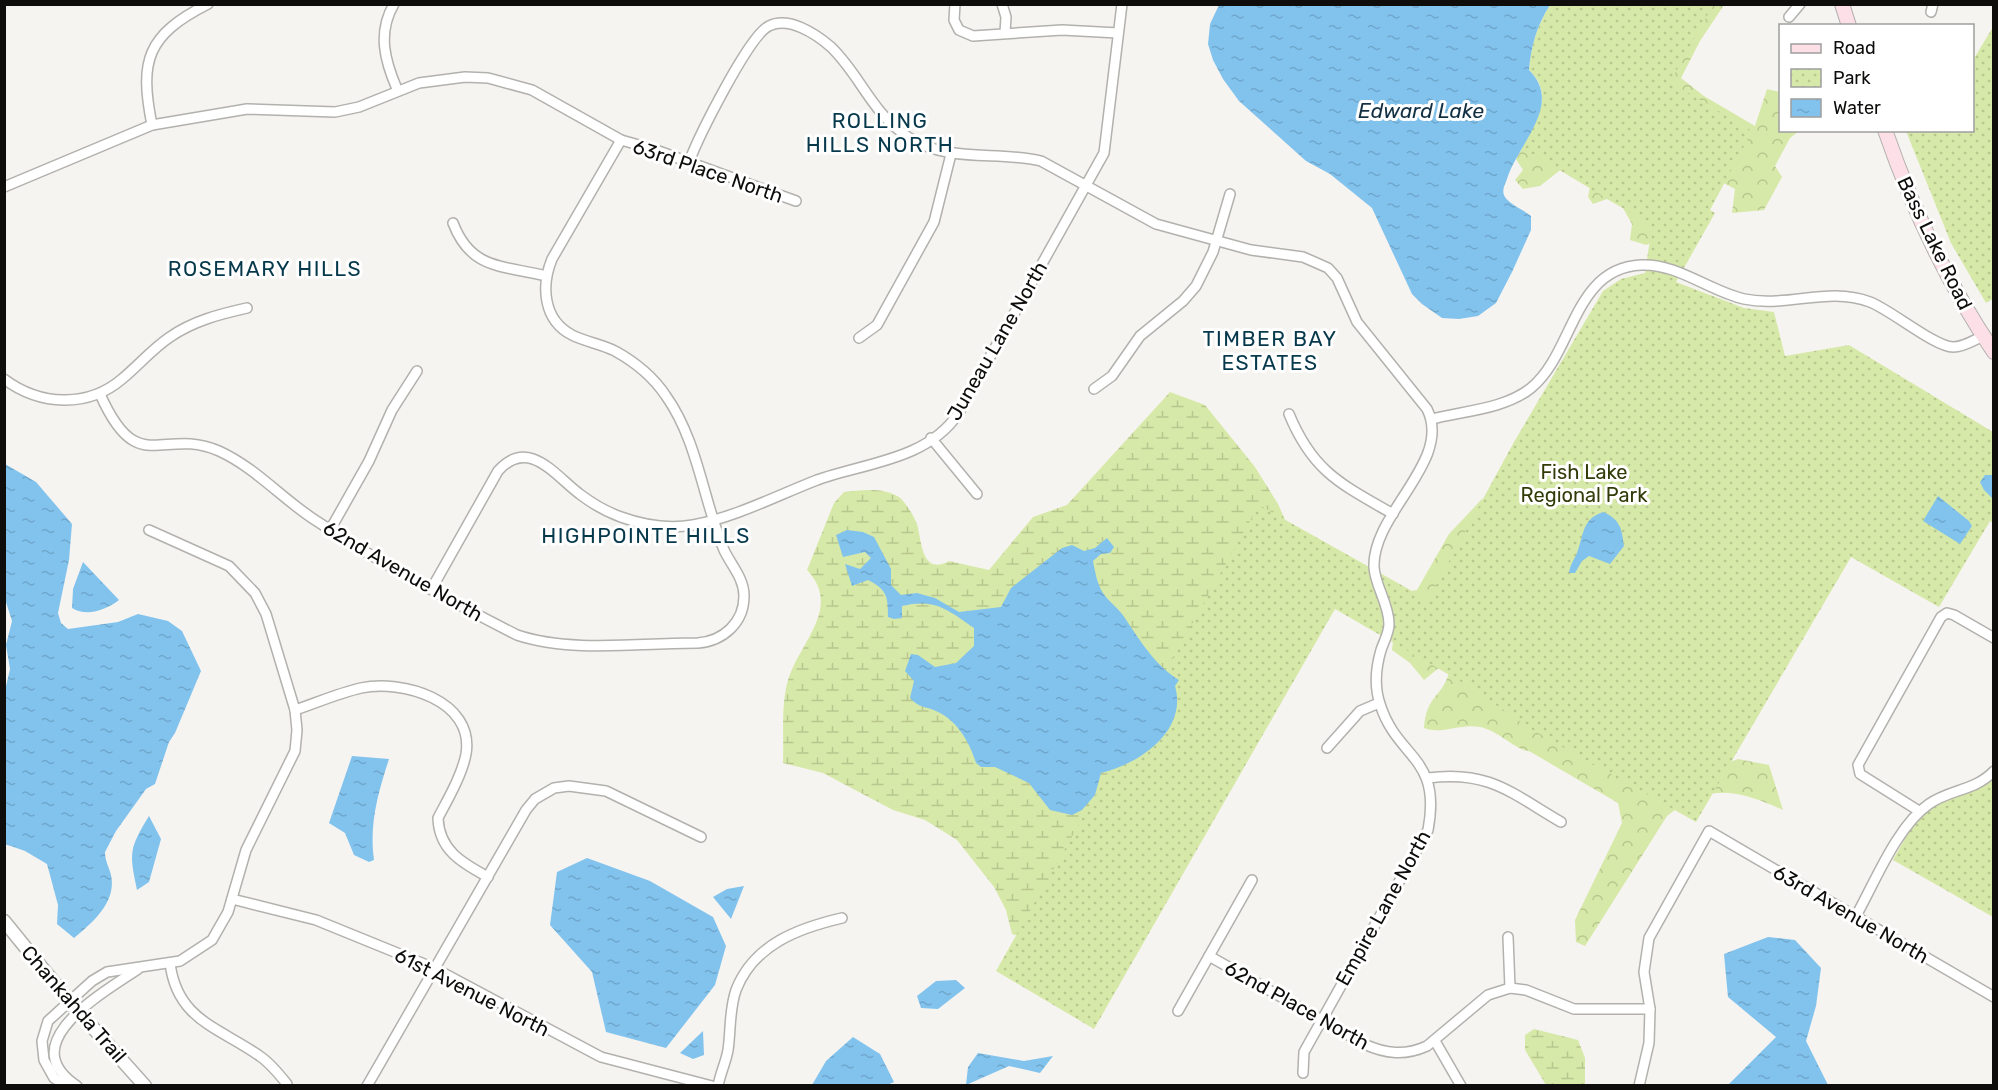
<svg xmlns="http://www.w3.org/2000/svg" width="1998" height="1090" font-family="Rubik,sans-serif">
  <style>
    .forest { fill: url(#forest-crowns) }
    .wetland { fill: url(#wetland-marsh) }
    .park { fill: url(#park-dots) }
    .water { fill: url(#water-ripples) }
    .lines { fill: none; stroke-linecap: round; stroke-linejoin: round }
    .minor-casing { stroke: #b2b1ad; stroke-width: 12 }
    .tertiary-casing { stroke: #b2b1ad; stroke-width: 15 }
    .secondary-casing { stroke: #b2b1ad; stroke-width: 16 }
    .minor { stroke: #fff; stroke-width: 9 }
    .tertiary { stroke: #fff; stroke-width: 12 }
    .secondary { stroke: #fde0e7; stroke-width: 14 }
    .labels { text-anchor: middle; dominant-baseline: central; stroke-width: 6; stroke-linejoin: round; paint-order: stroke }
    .street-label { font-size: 20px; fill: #0e0d0c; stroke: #fff }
    .park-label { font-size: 20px; fill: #323c09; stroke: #fff }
    .water-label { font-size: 21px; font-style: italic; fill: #133043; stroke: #fff }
    .neighbourhood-label { font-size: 21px; letter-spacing: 1.5px; fill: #07394c; stroke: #fff }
  </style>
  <defs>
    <pattern id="forest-crowns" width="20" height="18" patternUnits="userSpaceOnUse" patternTransform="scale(1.5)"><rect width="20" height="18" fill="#d7e9a8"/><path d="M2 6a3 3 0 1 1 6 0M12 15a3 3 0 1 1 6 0" fill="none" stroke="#b7c78f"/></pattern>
    <pattern id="wetland-marsh" width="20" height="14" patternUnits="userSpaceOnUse" patternTransform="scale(1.5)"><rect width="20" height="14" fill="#d7e9a8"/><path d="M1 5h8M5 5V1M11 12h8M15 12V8" fill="none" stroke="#b7c78f"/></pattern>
    <pattern id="park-dots" width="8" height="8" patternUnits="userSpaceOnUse" patternTransform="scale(1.5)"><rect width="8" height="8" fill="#d7e9a8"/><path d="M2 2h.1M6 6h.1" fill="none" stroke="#b7c78f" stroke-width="1.8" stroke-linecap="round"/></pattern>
    <pattern id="water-ripples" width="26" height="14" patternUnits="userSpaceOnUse" patternTransform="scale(1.5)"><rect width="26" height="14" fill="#82c3ee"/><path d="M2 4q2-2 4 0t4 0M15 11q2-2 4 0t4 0" fill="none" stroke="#6fa6cb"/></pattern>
  </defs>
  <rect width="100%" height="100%" fill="#f6f4f0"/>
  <g class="forest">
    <polygon points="1550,5 1724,5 1700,41 1681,78 1704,96 1755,126 1767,89 1780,92 1780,130 1799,131 1790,138 1775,166 1782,177 1764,210 1732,213 1735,189 1716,179 1661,238 1646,245 1630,240 1632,224 1623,208 1607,199 1593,204 1588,197 1592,177 1563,168 1540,186 1523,189 1515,180 1523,170 1516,159 1537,122 1543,96 1539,80"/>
    <path d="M1482,499L1498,506L1696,775L1738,759L1769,765L1783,810C1739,790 1708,782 1667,816L1585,946L1576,942L1575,920L1622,823L1618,803L1529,751C1517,751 1499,731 1480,727C1461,723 1441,735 1424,728C1426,695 1443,697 1449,672L1440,667L1424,680L1410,663L1392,650L1399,593L1417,590L1449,534Z"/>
  </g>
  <g class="wetland">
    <path d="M1170,392L1205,405L1255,467L1278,504L1292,535L1038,943L1012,934L1006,910L994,887L957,840L925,820L893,810L823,773L783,763C784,738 781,708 787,684C796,645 844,609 807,570L834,503L844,492C860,490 884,487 899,497C905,501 915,518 917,524C922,541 921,576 949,561L989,570L1033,517L1067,505Z"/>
    <polygon points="1534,1029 1578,1040 1585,1058 1585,1085 1546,1085 1525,1050 1525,1035"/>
  </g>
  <g class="park">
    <path d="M1550,5H1713L1670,82L1752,131L1710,210L1715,213L1676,282L1744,308L1774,312L1785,356L1849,345L1993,432V523L1990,521L1939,607L1851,557L1696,822L1536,732L1465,684L1335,609L1094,1029L996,971L1259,505L1428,600L1514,442L1603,291L1621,279L1645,273L1651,232L1636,216L1521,147C1537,122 1555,95 1529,70C1531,45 1537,26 1550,5Z"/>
    <polygon points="1993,27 1993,299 1986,303 1951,243 1906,131 1972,130 1973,60"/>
    <path d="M1993,778V917L1893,860C1905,839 1916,816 1938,804C1957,794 1976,793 1993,778Z"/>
  </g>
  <g class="water">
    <path d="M1219,5H1550C1537,25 1531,46 1529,70C1564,105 1518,143 1507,179C1505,185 1501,190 1505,197C1509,204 1524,210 1531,216V230L1512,272L1496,303L1478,316L1459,319L1442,318L1422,304L1412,294L1372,208L1330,174L1306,161L1239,101L1223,79L1213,60L1208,44L1210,24Z"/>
    <path d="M5,464L36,482L72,524L69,560L58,613L61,623L68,629L118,622L138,614L168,621L182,631L201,671L175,733L169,742L155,784L146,789L116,831L105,852C105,861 109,867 111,875C117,902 92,923 74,938L57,924L58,905L47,864L25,851L5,844L4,695L10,669L6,645L12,621L5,599Z"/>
    <polygon points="1985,475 1993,475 1993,499 1984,490 1980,482"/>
    <polygon points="1938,496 1969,521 1972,526 1960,544 1923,521"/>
    <path d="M1603,512C1620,519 1622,529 1624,546L1610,564L1589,556L1582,561L1575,573H1569C1570,564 1575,559 1578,550C1584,532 1583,519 1603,512Z"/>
    <path d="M847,530L863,532L874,537L891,569V585L901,595L917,593L935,598L959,612L1001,607L1011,588L1062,548L1072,545L1084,551L1095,548L1107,538L1114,547L1110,553L1101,554L1093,561C1095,571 1097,584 1103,593C1108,601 1116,606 1122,614C1139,638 1153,664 1179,680L1175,686C1188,731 1139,764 1101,773L1095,795L1082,810L1072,815L1050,810L1029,783L995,767H981L976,763C969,740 955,717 931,709C921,706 918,706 910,698L914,681L905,671L911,654L918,655L935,667L956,663L974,646V628C948,610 935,598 902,606V618L894,619L888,617C888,596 887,590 868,580L852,586L845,564L860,569L871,558L865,552L843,557L836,535Z"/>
    <path d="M83,562L119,600C106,610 87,617 72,608L73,589Z"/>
    <path d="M352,756L389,759C378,793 369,824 374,860L369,862L354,855L345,833L329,823Z"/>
    <path d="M149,816L161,839L149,882L137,890C129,852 129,849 149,816Z"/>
    <polygon points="587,858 650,881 713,917 726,946 715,985 666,1048 606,1032 592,972 550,925 557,872"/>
    <polygon points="744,886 731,919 713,897 727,889"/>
    <polygon points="1768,937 1795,940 1821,968 1816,1006 1806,1041 1828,1085 1728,1085 1776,1037 1728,997 1724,954"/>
    <polygon points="956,980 965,988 938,1009 921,1008 917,996 936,981"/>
    <polygon points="703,1031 704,1055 693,1059 680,1053"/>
    <polygon points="853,1037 880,1054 894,1082 885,1086 812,1085 826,1061"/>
    <polygon points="978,1053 1024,1061 1053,1056 1040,1073 1009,1066 966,1085 968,1067"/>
  </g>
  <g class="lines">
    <defs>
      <g id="minor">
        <path d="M394,4C377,33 385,61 397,89"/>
        <polyline points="955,4 954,20 959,30 973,36 1062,30 1118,33"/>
        <polyline points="1002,4 1006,17 1005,33"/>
        <polyline points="1931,12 1933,4"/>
        <polyline points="1789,17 1800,4"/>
        <path d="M152,125C139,60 147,35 208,4"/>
        <path d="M689,162C698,138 749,35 769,26C789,16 816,34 831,47C861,76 870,111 908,137C950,164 996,150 1041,161L1156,224L1251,250L1303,257L1328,268L1337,278L1357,322L1427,409C1453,461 1372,513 1374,567C1375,586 1389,604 1389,624C1389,633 1384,641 1381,650C1376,667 1374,686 1380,704C1397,759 1442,756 1428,830L1304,1052L1303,1073"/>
        <polyline points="4,187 152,125 247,109 335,112 359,107 419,83 465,77 488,78 532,90 621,140 653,149 796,201"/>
        <path d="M453,223C471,270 502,265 546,276"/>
        <polyline points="859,338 877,325 934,222 951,154"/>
        <path d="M4,379C40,406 88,408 122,379C139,365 152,349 170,337C193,321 220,314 247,308"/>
        <polyline points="1094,389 1112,376 1140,336 1183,301 1196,286 1213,252 1230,194"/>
        <path d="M100,394C138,480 162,426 219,451C256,468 281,498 315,520C377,561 450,601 517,635C570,653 641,643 698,643C723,641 744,623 744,596C744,578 731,565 724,550C703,500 698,441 666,396C654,378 635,362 615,351C601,344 586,342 572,335C543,320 541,286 552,259L621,140"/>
        <path d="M1289,414C1313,472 1341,484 1393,514"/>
        <path d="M1432,419C1463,411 1505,409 1531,388C1574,353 1573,268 1641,265C1677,263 1709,291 1744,299C1787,308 1828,286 1870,302C1891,310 1935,347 1953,347C1964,347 1974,340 1983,336"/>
        <polyline points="931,438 977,494"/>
        <polyline points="330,530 369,461 392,410 417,371"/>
        <path d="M432,588L498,471C529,436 556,477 581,495C593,504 607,512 621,517C643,525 669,529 693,525C736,517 776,496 817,480C864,463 927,460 958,414L1104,153L1122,4"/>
        <path d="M295,710C316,703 339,693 361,688C401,679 475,700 466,754C462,775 448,799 438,818C439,850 462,863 488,877"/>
        <polyline points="1327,748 1360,711 1379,703"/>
        <path d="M1428,778C1489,770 1511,793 1561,822"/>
        <polyline points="1919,811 1860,774 1858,765 1941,617 1947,613 1954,615 1994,638"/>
        <polyline points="232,899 316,920 434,968 601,1057 712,1086"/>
        <path d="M1856,916C1875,882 1897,826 1929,804C1950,789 1975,791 1994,771"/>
        <polyline points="1508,937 1510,988"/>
        <path d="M1209,956L1364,1044C1386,1054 1405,1056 1427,1046L1488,995L1510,988L1526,990L1574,1009H1650"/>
        <path d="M170,963C177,1021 221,1028 261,1057C271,1064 279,1074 287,1084"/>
        <polyline points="1178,1011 1252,880"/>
        <polyline points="1435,1041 1461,1086"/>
        <polyline points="66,1086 54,1078 44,1060 42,1041 48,1021 92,981 107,972 180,961 212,940 228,912 246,850 295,751 297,730 295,710 266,614 255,593 229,566 149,530"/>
        <path d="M77,1086C12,1043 103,993 138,969"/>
        <polyline points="367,1086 526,810 535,799 554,788 569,786 606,791 701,837"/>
        <path d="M718,1086C720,1074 726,1062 728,1050C731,1030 729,1010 736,990C754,944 799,928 842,918"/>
        <polyline points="1639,1086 1649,1043 1650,1009 1644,972 1649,938 1709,831 1994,997"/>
      </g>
      <polyline id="tertiary" points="4,921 69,1001 145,1086"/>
      <g id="secondary">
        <polyline points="1842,4 1849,26"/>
        <path d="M1885,130C1912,208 1947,283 1994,352"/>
      </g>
    </defs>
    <use href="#minor" class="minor-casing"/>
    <use href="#tertiary" class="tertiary-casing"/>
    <use href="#secondary" class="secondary-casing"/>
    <use href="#minor" class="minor"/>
    <use href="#tertiary" class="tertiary"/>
    <use href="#secondary" class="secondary"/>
  </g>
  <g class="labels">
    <g class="street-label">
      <text transform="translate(708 171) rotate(19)">63rd Place North</text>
      <text transform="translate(1935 243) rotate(64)">Bass Lake Road</text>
      <text transform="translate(997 341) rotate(-60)">Juneau Lane North</text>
      <text transform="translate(403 571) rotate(30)">62nd Avenue North</text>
      <text transform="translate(1383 908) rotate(-61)">Empire Lane North</text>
      <text transform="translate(1851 914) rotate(30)">63rd Avenue North</text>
      <text transform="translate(472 992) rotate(27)">61st Avenue North</text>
      <text transform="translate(74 1004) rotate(49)">Chankahda Trail</text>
      <text transform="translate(1297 1005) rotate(29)">62nd Place North</text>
    </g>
    <g class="park-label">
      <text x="1584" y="472">Fish Lake<tspan x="1584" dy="23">Regional Park</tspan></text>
    </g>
    <g class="water-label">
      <text x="1421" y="110">Edward Lake</text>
    </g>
    <g class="neighbourhood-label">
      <text x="880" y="120">ROLLING<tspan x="880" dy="24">HILLS NORTH</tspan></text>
      <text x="265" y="268">ROSEMARY HILLS</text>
      <text x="1270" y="338">TIMBER BAY<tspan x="1270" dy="24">ESTATES</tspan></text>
      <text x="646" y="535">HIGHPOINTE HILLS</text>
    </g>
  </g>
  <rect width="1998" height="1090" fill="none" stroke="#0e0d0c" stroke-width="12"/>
  <rect x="1779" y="24" width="195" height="108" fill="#ffffff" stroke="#9f9e9e" stroke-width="1.5"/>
  <rect x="1791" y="44" width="30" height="9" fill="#fde0e7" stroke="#9f9e9e" stroke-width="1.5"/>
  <text x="1833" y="54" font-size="18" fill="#0e0d0c">Road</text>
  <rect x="1791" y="69" width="30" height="18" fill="url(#park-dots)" stroke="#9f9e9e" stroke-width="1.5"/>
  <text x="1833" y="84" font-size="18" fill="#0e0d0c">Park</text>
  <rect x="1791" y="99" width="30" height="18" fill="url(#water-ripples)" stroke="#9f9e9e" stroke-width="1.5"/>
  <text x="1833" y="114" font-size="18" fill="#0e0d0c">Water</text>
</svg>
